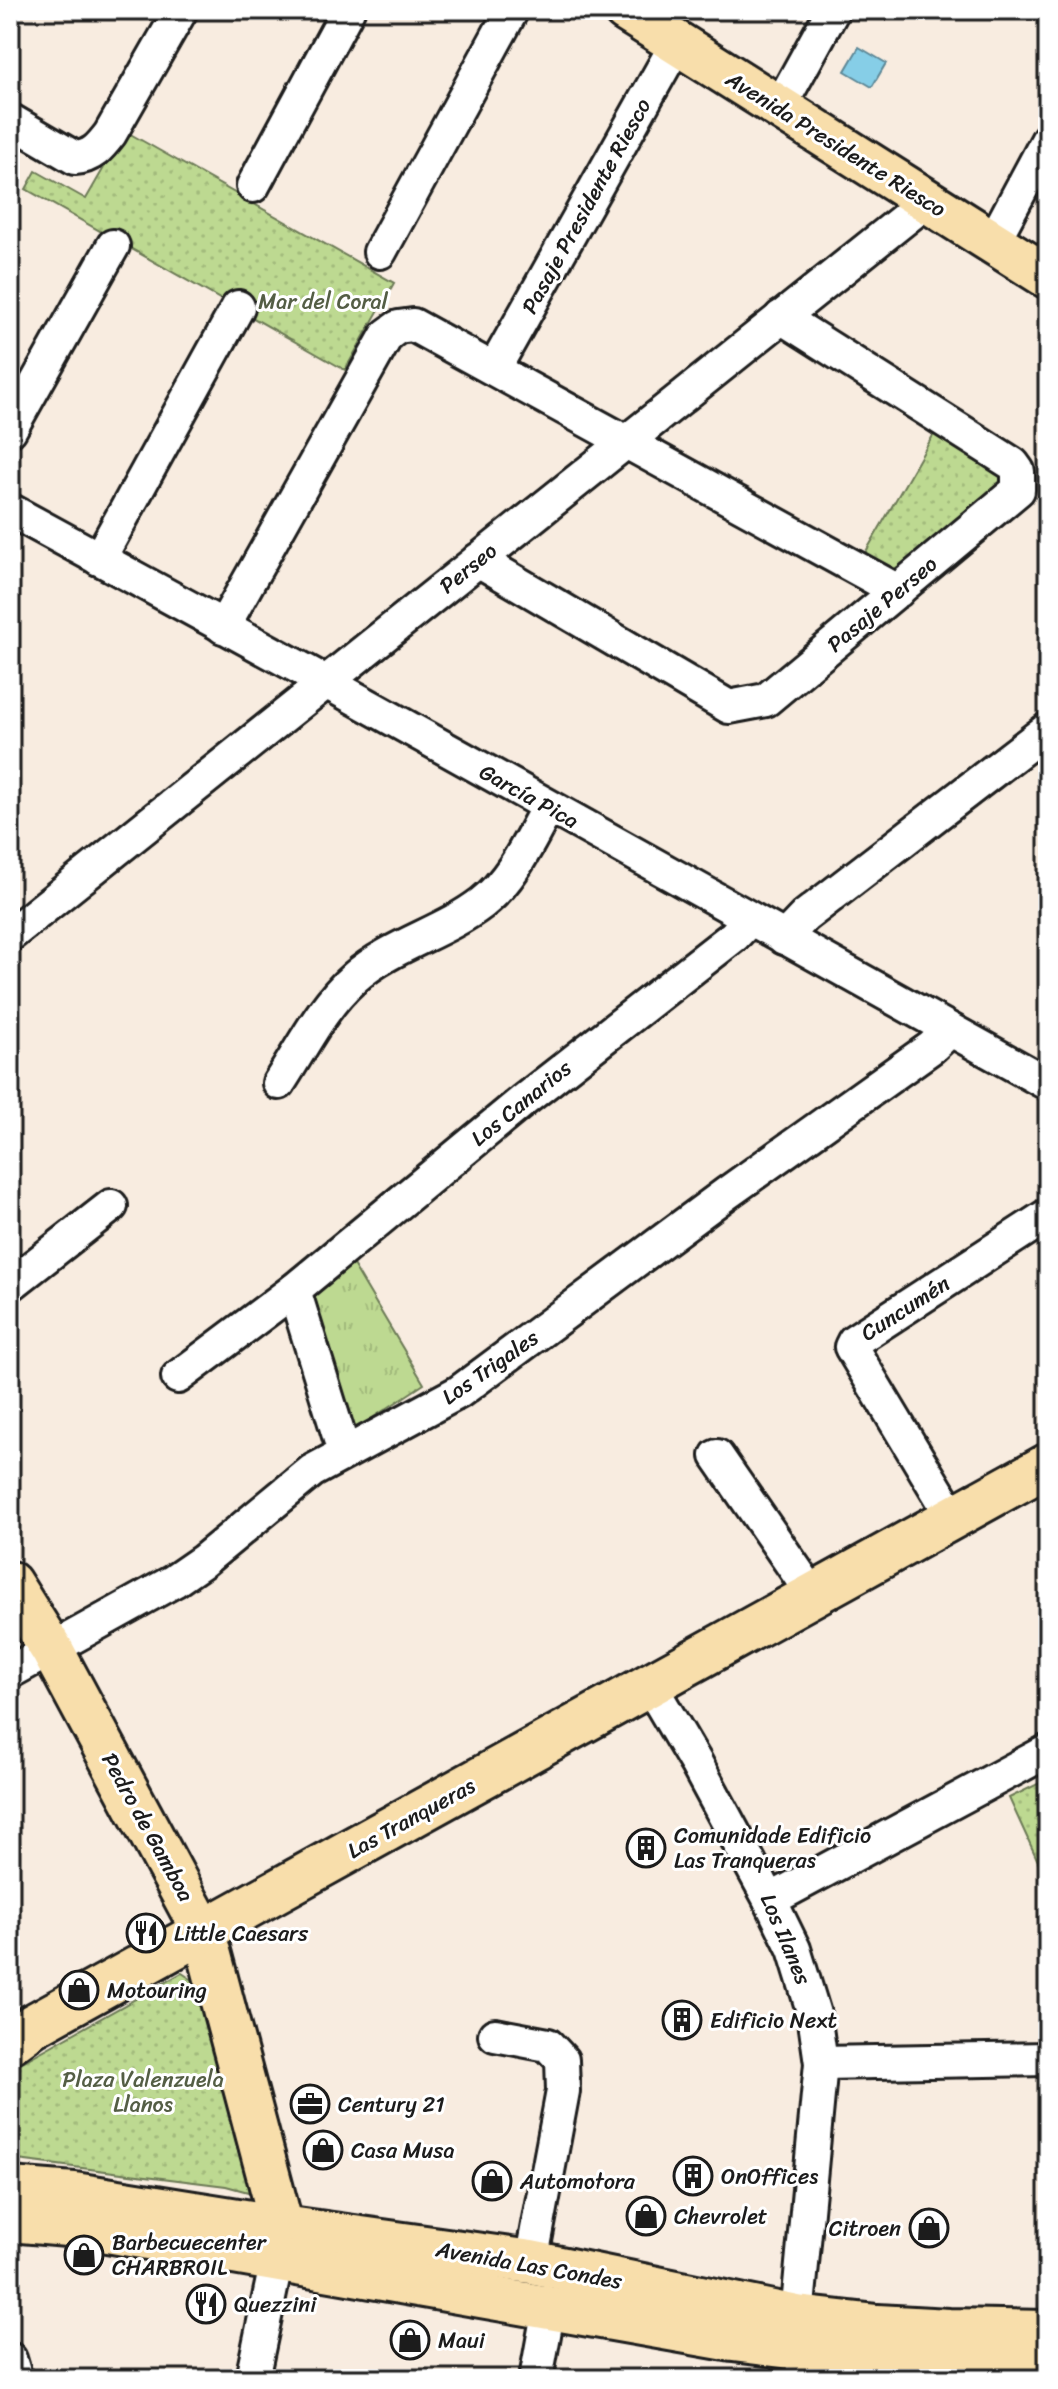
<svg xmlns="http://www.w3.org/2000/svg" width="1058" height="2389" font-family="Sriracha,sans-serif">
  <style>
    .grass { fill: url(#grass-tufts); stroke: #6c7a56; stroke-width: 2 }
    .park { fill: url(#park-dots); stroke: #6c7a56; stroke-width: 2 }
    .water { fill: #86cee7; stroke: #5c8796; stroke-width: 2 }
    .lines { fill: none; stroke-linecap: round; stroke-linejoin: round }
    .minor-casing { stroke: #1c1c1c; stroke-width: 38 }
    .major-casing { stroke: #1c1c1c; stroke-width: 48 }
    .minor { stroke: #fff; stroke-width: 32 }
    .major { stroke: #f8deab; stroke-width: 42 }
    .labels { text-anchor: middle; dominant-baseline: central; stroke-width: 6; stroke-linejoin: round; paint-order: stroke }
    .street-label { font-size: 22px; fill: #1c1c1c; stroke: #fff }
    .park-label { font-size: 22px; fill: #545e45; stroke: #fff }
    .poi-label { font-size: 22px; fill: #1c1c1c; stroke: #fff; text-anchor: start }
  </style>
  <defs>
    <pattern id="grass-tufts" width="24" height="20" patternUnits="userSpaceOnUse" patternTransform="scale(2)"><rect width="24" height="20" fill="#bdd991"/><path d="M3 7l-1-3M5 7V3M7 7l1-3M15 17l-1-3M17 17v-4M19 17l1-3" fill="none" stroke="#a2ba7c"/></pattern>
    <pattern id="park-dots" width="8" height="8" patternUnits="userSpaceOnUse" patternTransform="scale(2)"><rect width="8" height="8" fill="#bdd991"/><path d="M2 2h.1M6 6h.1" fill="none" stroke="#a2ba7c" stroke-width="1.8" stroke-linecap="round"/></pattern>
  </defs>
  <rect width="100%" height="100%" fill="#f8ece0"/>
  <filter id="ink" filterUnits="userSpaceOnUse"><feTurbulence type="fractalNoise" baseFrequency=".0125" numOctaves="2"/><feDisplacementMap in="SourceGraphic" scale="16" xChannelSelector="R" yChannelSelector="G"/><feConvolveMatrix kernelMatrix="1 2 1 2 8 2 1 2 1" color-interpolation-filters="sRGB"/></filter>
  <g filter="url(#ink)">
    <polygon class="grass" points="352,1263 424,1384 354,1430 311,1295"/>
    <g class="park">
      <polygon points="125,131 394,283 345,370 26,189 36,171 86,199"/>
      <polygon points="938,427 1010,481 904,575 861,560"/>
      <polygon points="1048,1779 1048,1883 1009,1798"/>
      <polygon points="182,1973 206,1989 252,2193 226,2186 10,2159 10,2069"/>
    </g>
    <polygon class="water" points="859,47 886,63 872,87 845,71"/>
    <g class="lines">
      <defs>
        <g id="minor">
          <polyline points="779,108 833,10"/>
          <path d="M10,120L75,158C92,157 100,147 110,134L181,10"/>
          <polyline points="253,186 348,10"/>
          <polyline points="993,242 1048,139"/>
          <polyline points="380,252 512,10"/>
          <polyline points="494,369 677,43"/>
          <polyline points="10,430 113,246"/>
          <polyline points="10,510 326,682 1048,1084"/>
          <polyline points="99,559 238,307"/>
          <polyline points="478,560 729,707 766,700 1018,490 1018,471 1013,464 781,317"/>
          <polyline points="223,627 387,335 398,327 413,325 898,591"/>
          <polyline points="10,935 927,201"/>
          <polyline points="784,938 805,916 1048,729"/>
          <path d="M279,1083C302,1048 322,1006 354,978C391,945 443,933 482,903C513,879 529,841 548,807"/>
          <polyline points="10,1285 111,1206"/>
          <polyline points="294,1290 344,1452"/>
          <polyline points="178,1377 294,1290 524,1100 734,936 750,919"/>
          <polyline points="717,1456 813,1595"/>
          <polyline points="953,1517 851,1347 854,1341 1048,1215"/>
          <polyline points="10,1672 174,1581 203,1561 312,1471 459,1392 727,1193 932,1047 950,1030"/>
          <polyline points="650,1685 696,1763 770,1900 794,1949 814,2014 821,2063 797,2317"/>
          <polyline points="770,1900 1048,1751"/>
          <polyline points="495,2035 548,2045 562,2060 563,2091 531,2262"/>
          <polyline points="821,2063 1048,2059"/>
          <polyline points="800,2349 805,2379"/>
          <polyline points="10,2359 16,2379"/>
          <polyline points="252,2379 277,2260"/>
          <polyline points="536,2379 549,2307"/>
        </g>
        <g id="major">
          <polyline points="625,10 1048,277"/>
          <polyline points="10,1583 52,1650 204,1933 282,2227"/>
          <polyline points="10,2042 32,2026 1048,1465"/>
          <polyline points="10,2189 74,2194 282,2227 531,2262 797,2317 877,2326 949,2330 1048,2332"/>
          <polyline points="10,2220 79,2226 733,2340 865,2356 1048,2363"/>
        </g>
      </defs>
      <use href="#minor" class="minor-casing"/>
      <use href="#major" class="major-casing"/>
      <use href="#minor" class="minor"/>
      <use href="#major" class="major"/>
    </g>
  </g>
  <defs>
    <symbol id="building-ring" viewBox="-11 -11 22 22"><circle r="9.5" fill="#fff" stroke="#1c1c1c" stroke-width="1.5"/><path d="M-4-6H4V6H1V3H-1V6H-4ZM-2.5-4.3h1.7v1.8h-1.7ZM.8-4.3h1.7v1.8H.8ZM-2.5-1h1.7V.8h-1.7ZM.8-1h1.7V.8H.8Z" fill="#1c1c1c"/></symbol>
    <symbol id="restaurant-ring" viewBox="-11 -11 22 22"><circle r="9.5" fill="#fff" stroke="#1c1c1c" stroke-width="1.5"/><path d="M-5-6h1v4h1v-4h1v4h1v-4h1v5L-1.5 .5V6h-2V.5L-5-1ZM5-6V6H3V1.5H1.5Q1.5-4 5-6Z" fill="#1c1c1c"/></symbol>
    <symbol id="shop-ring" viewBox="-11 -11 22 22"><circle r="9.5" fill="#fff" stroke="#1c1c1c" stroke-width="1.5"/><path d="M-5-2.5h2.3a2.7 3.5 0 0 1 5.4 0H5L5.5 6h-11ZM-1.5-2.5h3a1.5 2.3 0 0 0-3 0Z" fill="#1c1c1c"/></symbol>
    <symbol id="office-ring" viewBox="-11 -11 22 22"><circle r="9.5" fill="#fff" stroke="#1c1c1c" stroke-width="1.5"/><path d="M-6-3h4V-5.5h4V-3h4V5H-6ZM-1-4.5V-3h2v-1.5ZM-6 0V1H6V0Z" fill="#1c1c1c"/></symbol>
  </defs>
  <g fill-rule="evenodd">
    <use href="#building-ring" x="624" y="1826" width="44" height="44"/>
    <use href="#restaurant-ring" x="124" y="1911" width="44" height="44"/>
    <use href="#shop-ring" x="57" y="1968" width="44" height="44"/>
    <use href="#building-ring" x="660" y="1998" width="44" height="44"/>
    <use href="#office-ring" x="288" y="2082" width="44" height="44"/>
    <use href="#shop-ring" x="301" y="2128" width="44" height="44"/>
    <use href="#building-ring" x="671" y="2154" width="44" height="44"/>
    <use href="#shop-ring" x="470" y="2159" width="44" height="44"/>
    <use href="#shop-ring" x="624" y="2194" width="44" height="44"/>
    <use href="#shop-ring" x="907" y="2206" width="44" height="44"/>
    <use href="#shop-ring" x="62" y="2233" width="44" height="44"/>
    <use href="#restaurant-ring" x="184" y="2282" width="44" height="44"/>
    <use href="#shop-ring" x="388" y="2318" width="44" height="44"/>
  </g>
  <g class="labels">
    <g class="street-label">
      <text transform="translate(836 144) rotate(32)">Avenida Presidente Riesco</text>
      <text transform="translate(586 206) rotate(-61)">Pasaje Presidente Riesco</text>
      <text transform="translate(468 568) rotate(-39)">Perseo</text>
      <text transform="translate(882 604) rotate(-40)">Pasaje Perseo</text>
      <text transform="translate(529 796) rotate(29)">García Pica</text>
      <text transform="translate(521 1103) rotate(-39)">Los Canarios</text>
      <text transform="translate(905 1308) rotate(-33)">Cuncumén</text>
      <text transform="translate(490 1367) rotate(-35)">Los Trigales</text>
      <text transform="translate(411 1818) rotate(-29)">Las Tranqueras</text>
      <text transform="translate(148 1827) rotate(61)">Pedro de Gamboa</text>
      <text transform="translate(786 1939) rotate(67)">Los Ilanes</text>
      <text transform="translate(529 2265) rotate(10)">Avenida Las Condes</text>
    </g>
    <g class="park-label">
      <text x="323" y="301">Mar del Coral</text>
      <text x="143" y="2079">Plaza Valenzuela<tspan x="143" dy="25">Llanos</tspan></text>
    </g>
    <g class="poi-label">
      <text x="674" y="1835">Comunidade Edificio<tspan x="674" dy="25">Las Tranqueras</tspan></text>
      <text x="174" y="1933">Little Caesars</text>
      <text x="107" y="1990">Motouring</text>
      <text x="710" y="2020">Edificio Next</text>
      <text x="338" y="2104">Century 21</text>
      <text x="351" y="2150">Casa Musa</text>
      <text x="721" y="2176">OnOffices</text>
      <text x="520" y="2181">Automotora</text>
      <text x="674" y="2216">Chevrolet</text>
      <text x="901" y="2228" text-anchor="end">Citroen</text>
      <text x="112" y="2242">Barbecuecenter<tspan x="112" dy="25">CHARBROIL</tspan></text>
      <text x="234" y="2304">Quezzini</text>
      <text x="438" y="2340">Maui</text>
    </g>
  </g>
  <rect width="1058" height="2389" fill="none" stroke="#fff" stroke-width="40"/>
  <rect x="20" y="20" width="1018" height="2349" fill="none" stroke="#1c1c1c" stroke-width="3" filter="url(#ink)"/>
</svg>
